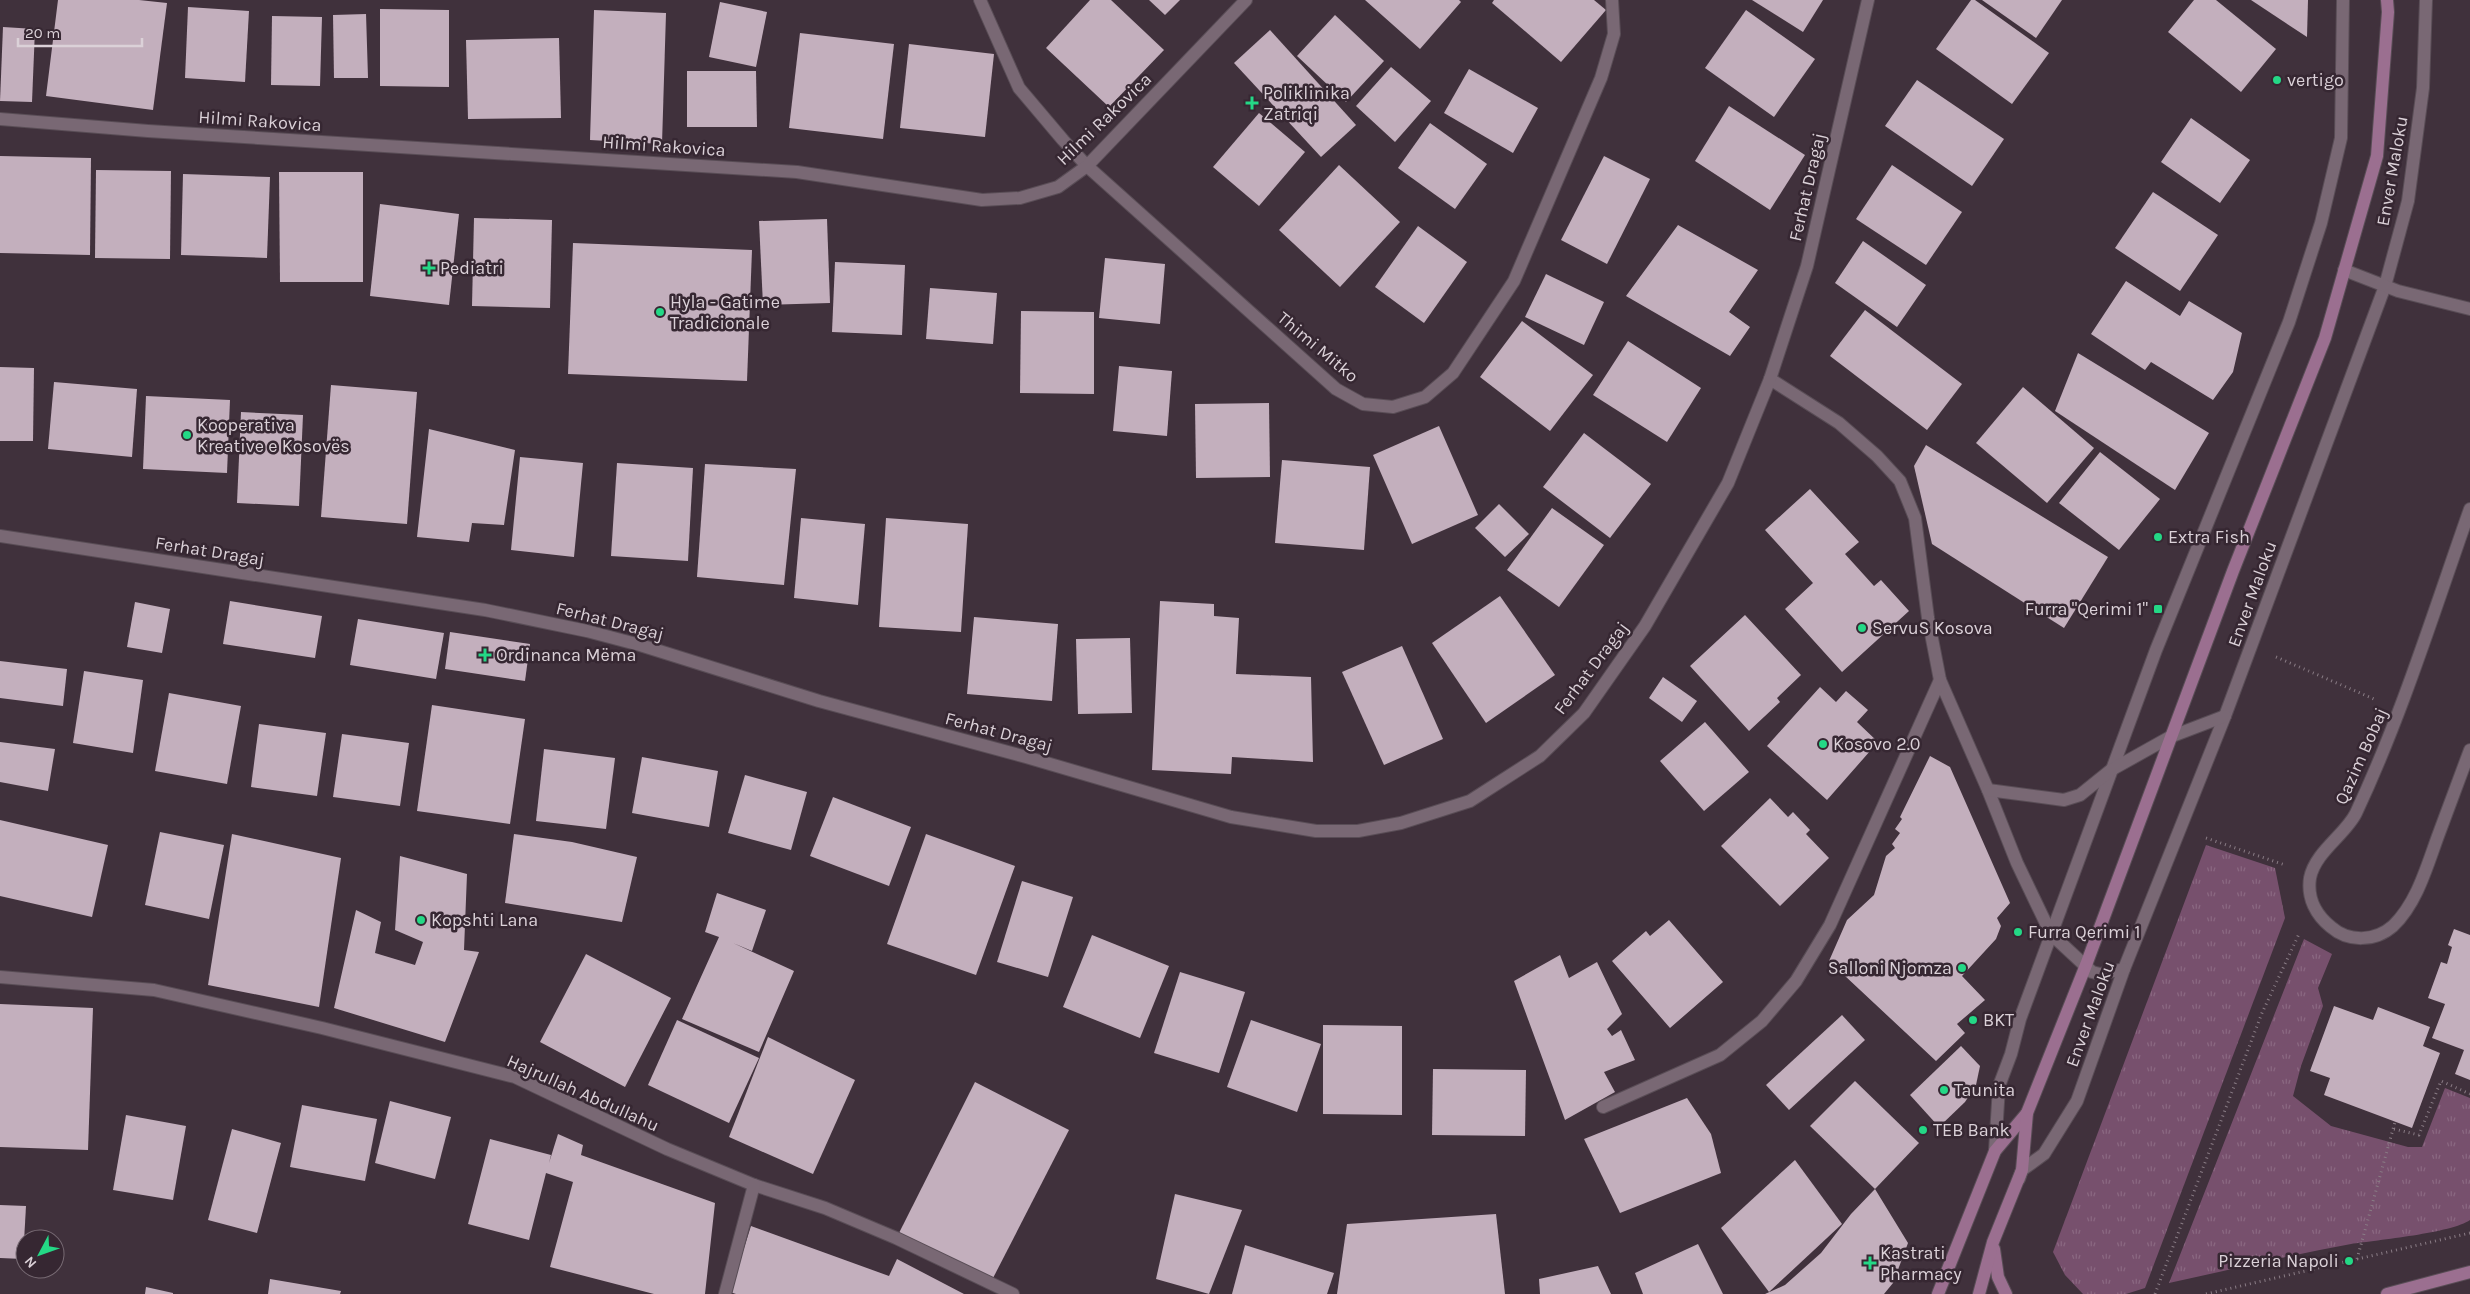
<svg xmlns="http://www.w3.org/2000/svg" width="2470" height="1294" font-family="Karla,sans-serif">
  <style>
    .grass { fill: url(#grass-tufts) }
    .building { fill: #c3afbd }
    .lines { fill: none; stroke-linecap: round; stroke-linejoin: round }
    .lane-casing { stroke: #594d56; stroke-width: 14 }
    .street-casing { stroke: #594d56; stroke-width: 14 }
    .secondary-casing { stroke: #594d56; stroke-width: 14 }
    .path { stroke: #897c85; stroke-width: 3; stroke-dasharray: 1 4; stroke-linecap: butt }
    .lane { stroke: #796874; stroke-width: 12 }
    .street { stroke: #796874; stroke-width: 12 }
    .secondary { stroke: #9b6f90; stroke-width: 12 }
    .poi-dot { fill: #24d886; stroke: #362732; stroke-width: 2 }
    .labels { text-anchor: middle; dominant-baseline: central; stroke-width: 5; stroke-linejoin: round; paint-order: stroke }
    .poi-label { font-size: 18px; fill: #dbd1d8; stroke: #362732; text-anchor: start }
    .street-label { font-size: 18px; fill: #dbd1d8; stroke: #362732 }
  </style>
  <defs>
    <pattern id="grass-tufts" width="24" height="20" patternUnits="userSpaceOnUse" patternTransform="scale(1.25)"><rect width="24" height="20" fill="#77506d"/><path d="M3 7l-1-3M5 7V3M7 7l1-3M15 17l-1-3M17 17v-4M19 17l1-3" fill="none" stroke="#8a6881"/></pattern>
  </defs>
  <rect width="100%" height="100%" fill="#40313c"/>
  <g class="grass">
    <polygon points="2206,845 2275,868 2285,918 2145,1288 2126,1294 2083,1294 2065,1275 2053,1252"/>
    <path d="M2304,939L2332,954L2318,988L2323,1006L2301,1066L2293,1096L2331,1126L2408,1147H2422L2445,1088L2470,1098V1220C2452,1233 2377,1240 2351,1244C2290,1255 2230,1270 2169,1283Z"/>
  </g>
  <g class="building">
    <polygon points="58,0 139,0 167,3 153,110 46,96"/>
    <polygon points="1090,0 1111,0 1164,50 1109,107 1046,48"/>
    <polygon points="1149,0 1180,0 1165,15"/>
    <polygon points="1365,0 1459,0 1461,2 1420,49"/>
    <polygon points="1494,0 1594,0 1606,10 1561,62 1492,3"/>
    <polygon points="1752,0 1823,0 1803,32"/>
    <polygon points="1971,0 1975,0 2049,53 2012,104 1936,49"/>
    <polygon points="1982,0 2062,0 2036,38"/>
    <polygon points="2194,0 2216,0 2276,49 2241,92 2168,32"/>
    <polygon points="2251,0 2308,0 2307,37"/>
    <polygon points="720,2 767,12 756,67 709,57"/>
    <polygon points="188,7 249,11 245,82 185,78"/>
    <polygon points="380,9 449,10 449,87 380,86"/>
    <polygon points="594,10 666,13 662,144 590,140"/>
    <polygon points="1746,10 1815,59 1774,117 1705,68"/>
    <polygon points="366,14 368,78 334,78 333,15"/>
    <polygon points="1335,15 1384,61 1346,102 1297,56"/>
    <polygon points="272,16 322,17 320,86 271,85"/>
    <polygon points="3,27 35,29 32,102 0,101"/>
    <polygon points="1270,30 1356,125 1321,157 1234,63"/>
    <polygon points="800,33 894,44 883,139 789,128"/>
    <polygon points="559,38 561,118 468,119 466,40"/>
    <polygon points="909,44 994,54 985,137 900,128"/>
    <polygon points="1391,67 1431,101 1395,142 1356,106"/>
    <polygon points="1469,69 1538,108 1513,153 1444,113"/>
    <polygon points="687,71 756,71 757,127 687,127"/>
    <polygon points="1917,80 2004,139 1972,186 1885,126"/>
    <polygon points="1729,106 1805,155 1770,210 1695,161"/>
    <polygon points="1259,113 1305,152 1259,206 1213,167"/>
    <polygon points="2191,118 2250,160 2220,203 2161,162"/>
    <polygon points="1430,123 1487,164 1455,209 1398,168"/>
    <polygon points="0,156 91,158 90,255 0,253"/>
    <polygon points="1604,156 1650,179 1607,264 1561,240"/>
    <polygon points="1339,165 1400,222 1340,287 1279,230"/>
    <polygon points="1892,165 1962,212 1926,265 1856,219"/>
    <polygon points="96,170 171,171 170,259 95,258"/>
    <polygon points="279,172 363,172 363,282 280,282"/>
    <polygon points="183,174 270,177 267,258 181,255"/>
    <polygon points="2153,192 2218,235 2180,291 2115,248"/>
    <polygon points="380,204 459,214 449,305 370,296"/>
    <polygon points="474,218 552,220 550,308 472,306"/>
    <polygon points="827,219 830,303 763,305 759,221"/>
    <polygon points="1678,225 1758,270 1729,312 1750,327 1730,356 1626,296"/>
    <polygon points="1418,226 1467,262 1424,323 1375,287"/>
    <polygon points="1863,241 1926,285 1897,327 1835,283"/>
    <polygon points="573,243 752,250 747,381 568,374"/>
    <polygon points="1105,258 1165,264 1160,324 1099,318"/>
    <polygon points="835,262 905,265 902,335 832,332"/>
    <polygon points="1546,274 1604,302 1584,345 1525,317"/>
    <polygon points="2126,281 2180,316 2189,301 2242,333 2233,372 2213,400 2151,362 2145,370 2091,334"/>
    <polygon points="930,288 997,293 993,344 926,339"/>
    <polygon points="1865,310 1962,384 1927,430 1830,356"/>
    <polygon points="1021,311 1094,312 1094,394 1020,393"/>
    <polygon points="1522,321 1593,375 1550,431 1480,377"/>
    <polygon points="1628,341 1701,388 1667,442 1593,395"/>
    <polygon points="2078,353 2209,433 2175,490 2055,411"/>
    <polygon points="1119,366 1172,371 1167,436 1113,431"/>
    <polygon points="0,367 34,368 33,441 0,441"/>
    <polygon points="54,382 137,389 132,457 48,449"/>
    <polygon points="331,385 417,392 407,524 321,517"/>
    <polygon points="2023,387 2094,448 2047,503 1976,443"/>
    <polygon points="146,396 230,400 227,473 143,469"/>
    <polygon points="1269,403 1270,477 1196,478 1195,404"/>
    <polygon points="241,412 303,415 299,506 237,503"/>
    <polygon points="1439,426 1478,515 1412,544 1373,455"/>
    <polygon points="429,429 515,450 504,525 472,523 469,542 417,537"/>
    <polygon points="1584,433 1651,484 1610,538 1543,487"/>
    <polygon points="1926,445 2108,557 2064,628 1932,544 1914,466"/>
    <polygon points="2100,452 2160,499 2119,550 2059,503"/>
    <polygon points="520,457 583,463 574,557 511,550"/>
    <polygon points="1282,460 1370,467 1364,550 1275,543"/>
    <polygon points="617,463 693,468 688,561 611,556"/>
    <polygon points="705,464 796,469 784,585 697,577"/>
    <polygon points="1810,489 1859,542 1845,554 1874,586 1881,580 1909,611 1842,672 1785,609 1813,583 1765,530"/>
    <polygon points="1499,504 1529,534 1505,557 1475,528"/>
    <polygon points="1552,508 1604,545 1559,607 1507,570"/>
    <polygon points="801,518 865,524 858,605 794,598"/>
    <polygon points="886,518 968,524 961,632 879,627"/>
    <polygon points="1500,596 1555,675 1486,723 1432,643"/>
    <polygon points="230,601 322,616 315,658 223,644"/>
    <polygon points="1160,601 1214,604 1214,616 1239,618 1236,674 1311,677 1313,762 1232,757 1231,774 1152,770"/>
    <polygon points="135,602 170,609 162,653 127,647"/>
    <polygon points="1745,615 1801,675 1777,698 1780,702 1749,731 1690,666"/>
    <polygon points="974,617 1058,624 1052,701 967,694"/>
    <polygon points="358,619 444,633 436,679 350,665"/>
    <polygon points="450,632 530,644 525,681 445,669"/>
    <polygon points="1130,638 1132,713 1078,714 1076,639"/>
    <polygon points="1402,646 1443,739 1384,765 1342,672"/>
    <polygon points="0,661 67,669 63,706 0,698"/>
    <polygon points="84,671 143,680 133,753 73,743"/>
    <polygon points="1663,677 1697,701 1682,722 1649,698"/>
    <polygon points="1820,687 1836,702 1846,691 1868,710 1857,722 1878,742 1827,800 1767,746"/>
    <polygon points="169,693 241,706 227,784 155,771"/>
    <polygon points="432,705 525,719 510,824 417,811"/>
    <polygon points="1705,722 1749,772 1704,811 1660,761"/>
    <polygon points="259,724 326,733 317,796 251,787"/>
    <polygon points="342,734 409,743 400,806 333,797"/>
    <polygon points="0,742 55,749 48,791 0,782"/>
    <polygon points="544,749 615,758 606,829 536,821"/>
    <polygon points="1930,756 1950,767 2010,903 1997,918 2001,926 1996,939 1962,976 1985,1000 1957,1024 1965,1033 1936,1061 1829,961 1847,920 1874,895 1886,856 1895,848 1892,844 1900,833 1895,829 1902,819 1900,817"/>
    <polygon points="642,757 718,771 709,827 632,813"/>
    <polygon points="745,775 807,792 791,850 728,833"/>
    <polygon points="833,797 911,827 889,886 810,856"/>
    <polygon points="1770,798 1788,817 1793,812 1810,830 1806,834 1829,858 1780,906 1721,846"/>
    <polygon points="0,820 108,845 92,917 0,896"/>
    <polygon points="160,832 224,845 209,919 145,905"/>
    <polygon points="232,834 341,858 319,1007 208,985"/>
    <polygon points="514,834 572,842 637,857 622,922 505,903"/>
    <polygon points="926,834 1015,866 976,975 887,944"/>
    <polygon points="400,856 467,874 464,950 479,952 445,1042 334,1008 356,910 381,922 375,953 415,965 423,942 395,930"/>
    <polygon points="1022,881 1073,897 1048,977 997,962"/>
    <polygon points="717,893 766,910 752,951 733,943 794,971 759,1052 682,1019 719,937 705,932"/>
    <polygon points="1669,920 1723,982 1670,1028 1612,961 1646,931 1650,936"/>
    <polygon points="2454,929 2470,935 2470,1080 2455,1074 2464,1050 2432,1038 2445,1004 2428,998 2441,962 2447,964 2452,947 2448,945"/>
    <polygon points="1092,935 1169,966 1140,1038 1063,1007"/>
    <polygon points="586,954 671,998 625,1087 540,1042"/>
    <polygon points="1560,955 1569,978 1597,962 1622,1014 1607,1029 1612,1036 1621,1030 1635,1060 1604,1072 1615,1092 1565,1120 1514,981"/>
    <polygon points="1180,972 1245,992 1219,1073 1154,1053"/>
    <polygon points="0,1004 93,1008 88,1150 0,1147"/>
    <polygon points="2334,1006 2373,1020 2378,1007 2430,1027 2423,1046 2440,1053 2412,1128 2324,1095 2330,1078 2310,1071"/>
    <polygon points="1842,1015 1865,1040 1789,1110 1766,1085"/>
    <polygon points="677,1020 759,1058 729,1123 648,1085"/>
    <polygon points="1251,1020 1321,1044 1297,1112 1227,1087"/>
    <polygon points="1323,1025 1402,1026 1402,1115 1323,1114"/>
    <polygon points="768,1037 855,1080 813,1174 729,1137"/>
    <polygon points="1961,1046 1980,1066 1976,1085 1965,1102 1939,1127 1910,1095"/>
    <polygon points="1433,1069 1526,1070 1525,1136 1432,1135"/>
    <polygon points="1855,1081 1919,1143 1875,1189 1810,1126"/>
    <polygon points="975,1082 1069,1130 991,1282 898,1235"/>
    <polygon points="1687,1098 1711,1134 1721,1173 1620,1213 1584,1139"/>
    <polygon points="390,1101 451,1117 435,1179 375,1163"/>
    <polygon points="302,1105 377,1119 365,1181 290,1167"/>
    <polygon points="126,1115 186,1126 173,1200 113,1190"/>
    <polygon points="232,1129 281,1143 257,1233 208,1220"/>
    <polygon points="558,1134 583,1145 581,1155 715,1203 705,1294 654,1294 550,1267 573,1182 546,1173 529,1240 468,1224 490,1139 551,1155 549,1163"/>
    <polygon points="1795,1160 1842,1224 1769,1292 1721,1228"/>
    <polygon points="1875,1189 1908,1243 1893,1283 1884,1294 1765,1294 1785,1285 1821,1253 1851,1214"/>
    <polygon points="1175,1194 1242,1210 1209,1294 1156,1279"/>
    <polygon points="0,1205 26,1206 23,1259 0,1258"/>
    <polygon points="1496,1214 1505,1294 1337,1294 1347,1224"/>
    <polygon points="751,1226 889,1276 897,1259 964,1294 736,1294 730,1292"/>
    <polygon points="1698,1244 1723,1294 1643,1294 1635,1273"/>
    <polygon points="1245,1245 1334,1273 1327,1294 1232,1294"/>
    <polygon points="1598,1266 1611,1294 1540,1294 1539,1279"/>
    <polygon points="270,1279 341,1291 340,1294 268,1294"/>
    <polygon points="146,1287 173,1293 173,1294 145,1294"/>
  </g>
  <g class="lines">
    <defs>
      <g id="lane">
        <polyline points="1995,1151 1999,1086 2011,1054 2020,1019 2156,650 2289,322 2321,223 2341,138 2343,0"/>
        <polyline points="2019,1179 2022,1170 2044,1154 2077,1101 2124,969 2225,716 2385,286 2408,201 2423,88 2426,0"/>
      </g>
      <g id="street">
        <polyline points="980,0 1019,88 1063,140 1087,166 1336,389 1363,404 1393,407 1425,397 1453,373 1514,281 1601,78 1614,34 1612,0"/>
        <polyline points="0,119 148,131 797,172 982,200 1020,198 1058,187 1087,166 1246,0"/>
        <polyline points="2344,270 2398,291 2470,309"/>
        <polyline points="1770,379 1839,423 1877,456 1900,481 1915,518 1928,618 1940,680 1988,790 2017,863 2051,934 2092,972 2100,974 2124,969"/>
        <path d="M2470,509C2434,611 2402,715 2356,813C2346,834 2315,852 2310,878C2307,898 2316,915 2331,927C2348,942 2375,942 2393,926C2417,903 2427,866 2438,836C2449,807 2459,779 2470,750"/>
        <polyline points="0,536 485,610 587,631 640,645 819,701 1026,757 1231,817 1316,831 1358,831 1401,823 1470,801 1540,756 1584,713 1645,626 1728,483 1770,379 1807,266 1868,0"/>
        <polyline points="1988,790 2064,800 2080,795 2111,770 2170,737 2225,716"/>
        <polyline points="0,977 154,990 322,1028 515,1077 667,1149 754,1185 825,1208 896,1238 1013,1294"/>
        <polyline points="1603,1107 1720,1055 1762,1021 1796,981 1830,925 1940,680"/>
        <polyline points="725,1294 754,1185"/>
      </g>
      <g id="secondary">
        <polyline points="1994,1249 1998,1277 2006,1294"/>
        <polyline points="1938,1294 1995,1151 2027,1113"/>
        <polyline points="1979,1294 1993,1242 2022,1170 2027,1113 2086,965 2233,571 2325,338 2377,156 2388,12 2387,0"/>
        <polyline points="2387,1294 2470,1272"/>
      </g>
    </defs>
    <use href="#lane" class="lane-casing"/>
    <use href="#street" class="street-casing"/>
    <use href="#secondary" class="secondary-casing"/>
    <g class="path">
      <polyline points="2276,657 2374,699"/>
      <polyline points="2206,838 2285,865"/>
      <polyline points="2394,1129 2419,1135 2441,1081 2470,1094"/>
      <polyline points="2357,1259 2395,1122"/>
      <polyline points="2155,1294 2262,1013 2299,934"/>
      <polyline points="2206,1294 2470,1233"/>
    </g>
    <use href="#lane" class="lane"/>
    <use href="#street" class="street"/>
    <use href="#secondary" class="secondary"/>
  </g>
  <g class="poi-dot">
    <circle cx="2277" cy="80" r="5"/>
    <path d="M1249.5 95.5h5v5h5v5h-5v5h-5v-5h-5v-5h5z"/>
    <path d="M426.5 260.5h5v5h5v5h-5v5h-5v-5h-5v-5h5z"/>
    <circle cx="660" cy="312" r="5"/>
    <circle cx="187" cy="435" r="5"/>
    <circle cx="2158" cy="537" r="5"/>
    <rect x="2153" y="604" width="10" height="10" rx="2.5"/>
    <circle cx="1862" cy="628" r="5"/>
    <path d="M482.5 647.5h5v5h5v5h-5v5h-5v-5h-5v-5h5z"/>
    <circle cx="1823" cy="744" r="5"/>
    <circle cx="421" cy="920" r="5"/>
    <circle cx="2018" cy="932" r="5"/>
    <circle cx="1962" cy="968" r="5"/>
    <circle cx="1973" cy="1020" r="5"/>
    <circle cx="1944" cy="1090" r="5"/>
    <circle cx="1923" cy="1130" r="5"/>
    <circle cx="2349" cy="1261" r="5"/>
    <path d="M1867.5 1255.5h5v5h5v5h-5v5h-5v-5h-5v-5h5z"/>
  </g>
  <g class="labels">
    <g class="poi-label">
      <text x="2287" y="80">vertigo</text>
      <text x="1263" y="93">Poliklinika<tspan x="1263" dy="21">Zatriqi</tspan></text>
      <text x="440" y="268">Pediatri</text>
      <text x="670" y="302">Hyla - Gatime<tspan x="670" dy="21">Tradicionale</tspan></text>
      <text x="197" y="425">Kooperativa<tspan x="197" dy="21">Kreative e Kosovës</tspan></text>
      <text x="2168" y="537">Extra Fish</text>
      <text x="2148" y="609" text-anchor="end">Furra "Qerimi 1"</text>
      <text x="1872" y="628">ServuS Kosova</text>
      <text x="496" y="655">Ordinanca Mëma</text>
      <text x="1833" y="744">Kosovo 2.0</text>
      <text x="431" y="920">Kopshti Lana</text>
      <text x="2028" y="932">Furra Qerimi 1</text>
      <text x="1952" y="968" text-anchor="end">Salloni Njomza</text>
      <text x="1983" y="1020">BKT</text>
      <text x="1954" y="1090">Taunita</text>
      <text x="1933" y="1130">TEB Bank</text>
      <text x="1880" y="1253">Kastrati<tspan x="1880" dy="21">Pharmacy</tspan></text>
      <text x="2339" y="1261" text-anchor="end">Pizzeria Napoli</text>
    </g>
    <g class="street-label">
      <text transform="translate(1104 119) rotate(-44)">Hilmi Rakovica</text>
      <text transform="translate(260 121) rotate(4)">Hilmi Rakovica</text>
      <text transform="translate(664 146) rotate(4)">Hilmi Rakovica</text>
      <text transform="translate(2392 171) rotate(-80)">Enver Maloku</text>
      <text transform="translate(1807 187) rotate(-77)">Ferhat Dragaj</text>
      <text transform="translate(1318 347) rotate(40)">Thimi Mitko</text>
      <text transform="translate(210 551) rotate(9)">Ferhat Dragaj</text>
      <text transform="translate(2252 594) rotate(-70)">Enver Maloku</text>
      <text transform="translate(610 621) rotate(14)">Ferhat Dragaj</text>
      <text transform="translate(1591 668) rotate(-53)">Ferhat Dragaj</text>
      <text transform="translate(999 732) rotate(15)">Ferhat Dragaj</text>
      <text transform="translate(2361 756) rotate(-66)">Qazim Bobaj</text>
      <text transform="translate(2090 1014) rotate(-70)">Enver Maloku</text>
      <text transform="translate(583 1093) rotate(24)">Hajrullah Abdullahu</text>
    </g>
  </g>
  <g transform="translate(40 1254) rotate(229)"><circle r="24" fill="#362732" stroke="#786b74"/>
  <path d="M0-4L9 19L0 12L-9 19Z" fill="#24d886"/>
  <text y="-8" font-size="14" font-weight="bold" text-anchor="middle" fill="#dbd1d8">N</text>
  </g>
  <path d="M18 38v8h124v-8" fill="none" stroke="#dbd1d8" stroke-width="2.5"/>
  <text x="25" y="38" font-size="15" fill="#dbd1d8" stroke="#362732" stroke-width="4" paint-order="stroke">20 m</text>
</svg>
